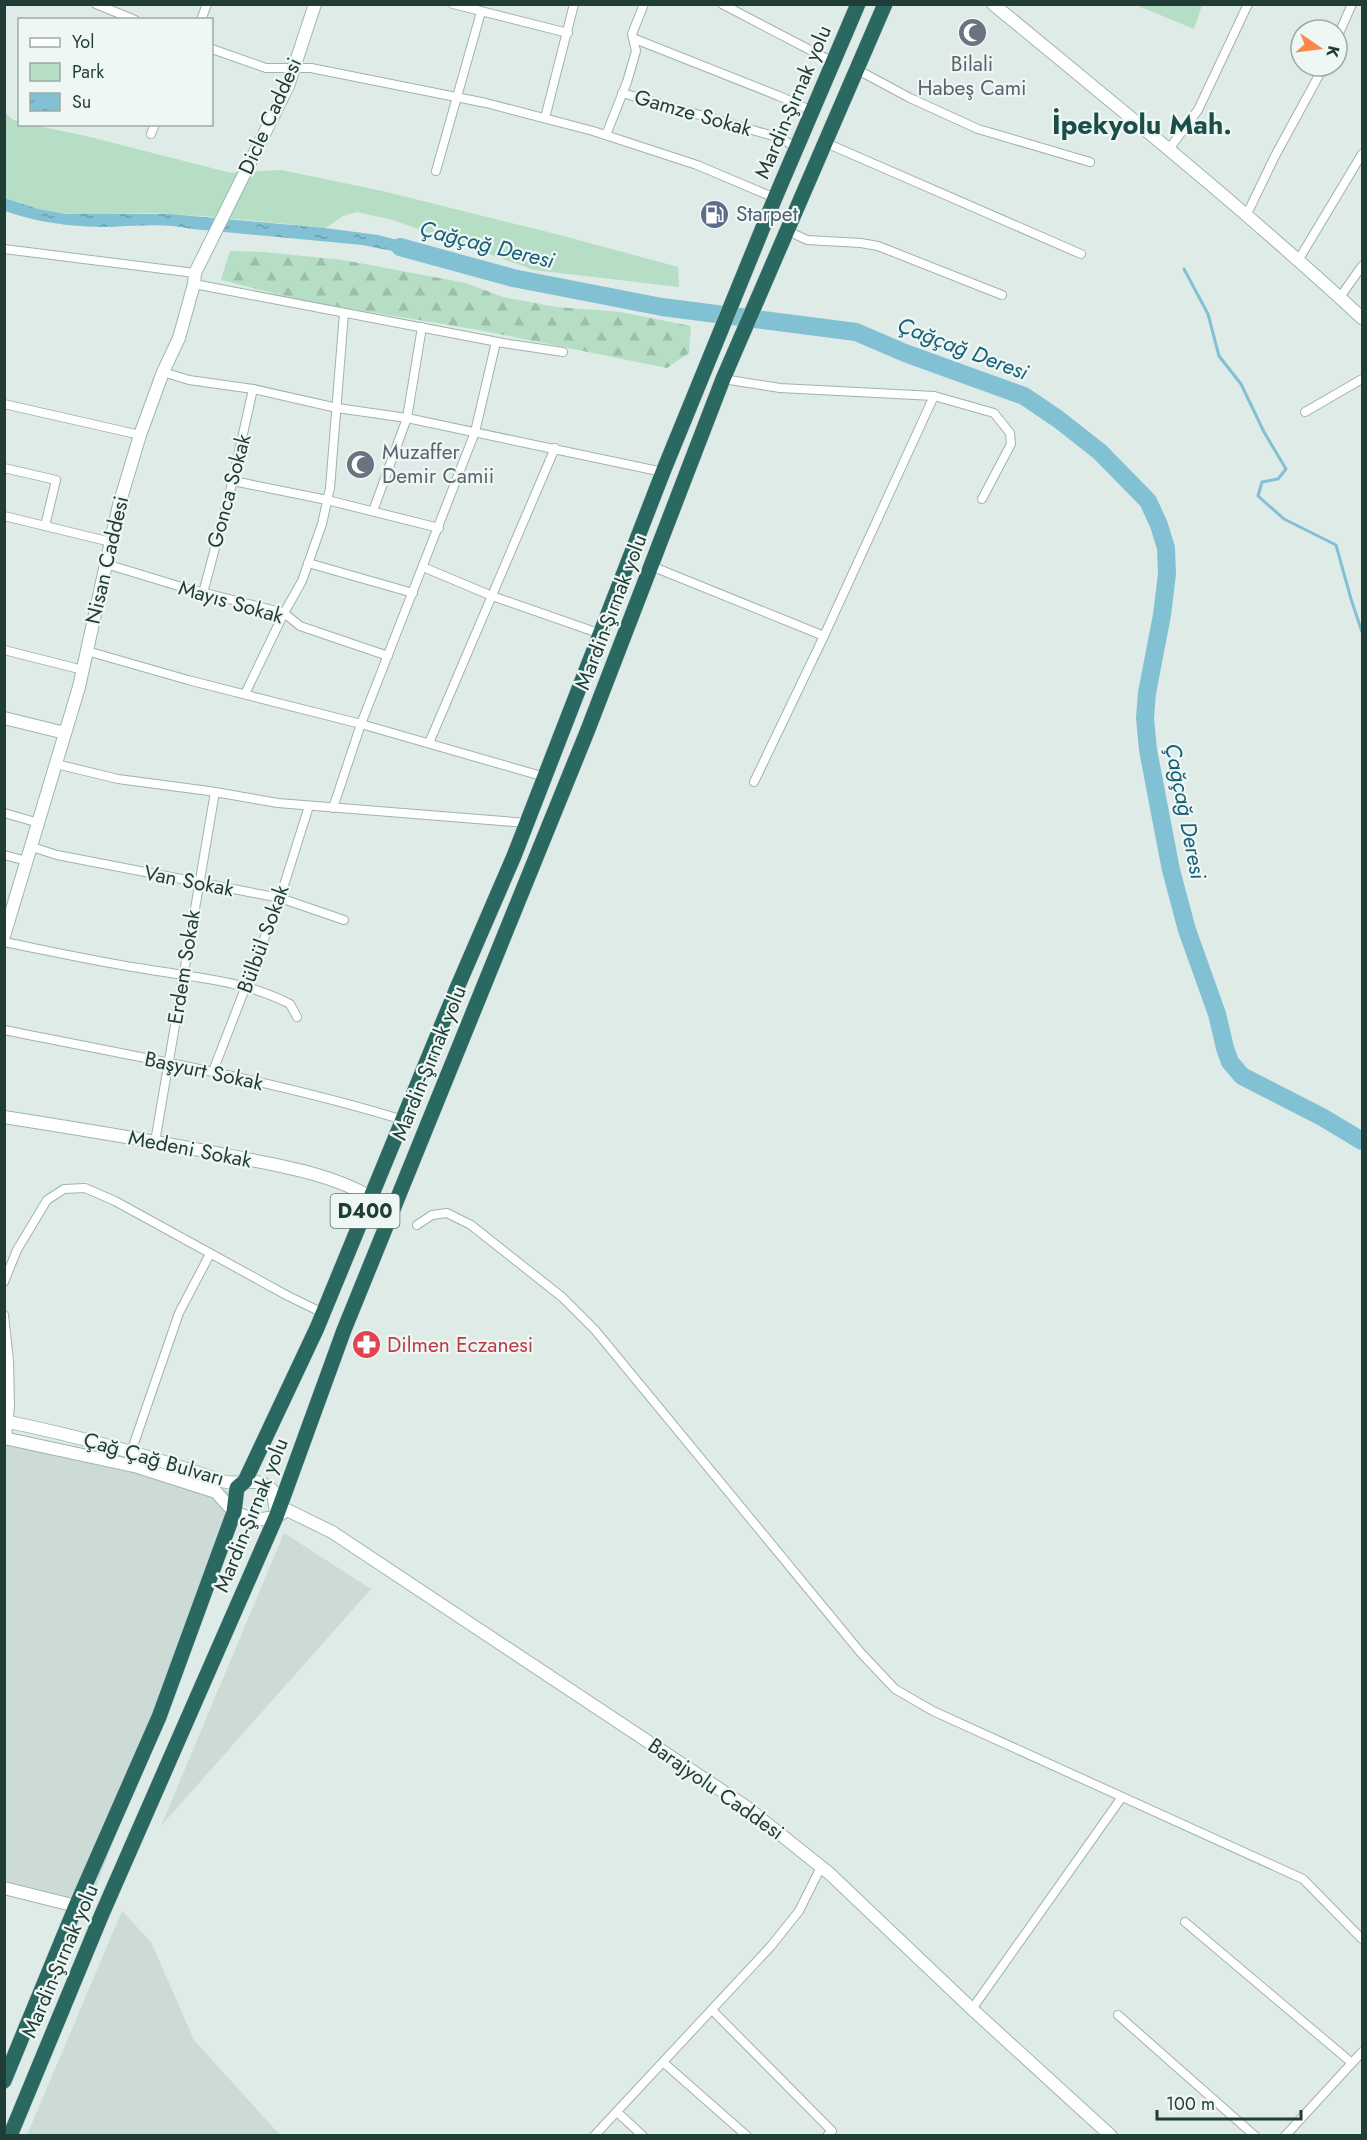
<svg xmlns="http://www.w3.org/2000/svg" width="1367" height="2140" font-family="Jost,sans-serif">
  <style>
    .built { fill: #ccdbd6 }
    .forest { fill: url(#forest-firs) }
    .park { fill: #b5dec4 }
    .water { fill: url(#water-ripples) }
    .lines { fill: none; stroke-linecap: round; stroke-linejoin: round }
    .stream { stroke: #82c0d4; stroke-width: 3 }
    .river { stroke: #82c0d4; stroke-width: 18 }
    .street-casing { stroke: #a1b3ae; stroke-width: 10 }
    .secondary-casing { stroke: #9db7b0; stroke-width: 14 }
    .highway-casing { stroke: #c0c8c7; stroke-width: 16 }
    .street { stroke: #fff; stroke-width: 8 }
    .secondary { stroke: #fff; stroke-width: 12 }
    .highway { stroke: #296962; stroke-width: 15 }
    .labels { text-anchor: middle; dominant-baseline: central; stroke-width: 4.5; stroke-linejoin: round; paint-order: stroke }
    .shield { fill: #eff7f4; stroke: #5d746f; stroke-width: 1.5 }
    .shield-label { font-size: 20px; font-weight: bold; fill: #1f3c36 }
    .worship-label { font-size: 21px; fill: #5b616d; stroke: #eff7f4 }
    .street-label { font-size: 21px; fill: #1f3c36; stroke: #eff7f4 }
    .service-label { font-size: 21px; fill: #4e5e75; stroke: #eff7f4; text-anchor: start }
    .health-label { font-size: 21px; fill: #be3a42; stroke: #eff7f4; text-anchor: start }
    .water-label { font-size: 22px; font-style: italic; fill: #16607a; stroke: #eff7f4 }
    .district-label { font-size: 27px; font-weight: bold; fill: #1a4e47; stroke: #eff7f4 }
  </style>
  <defs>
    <pattern id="forest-firs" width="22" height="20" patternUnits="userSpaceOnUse" patternTransform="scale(1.5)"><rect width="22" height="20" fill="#b5dec4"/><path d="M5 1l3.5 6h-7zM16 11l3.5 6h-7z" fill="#9bbfa9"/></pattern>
    <pattern id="water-ripples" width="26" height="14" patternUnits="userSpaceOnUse" patternTransform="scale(1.5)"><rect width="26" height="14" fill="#82c0d4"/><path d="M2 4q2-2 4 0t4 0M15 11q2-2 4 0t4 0" fill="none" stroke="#6a9dad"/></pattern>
  </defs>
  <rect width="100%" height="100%" fill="#deebe6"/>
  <g class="built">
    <polygon points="4,1433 99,1451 212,1482 243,1500 87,1911 5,1888"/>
    <polygon points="284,1533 371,1589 161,1826"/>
    <polygon points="122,1911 151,1942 194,2040 280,2135 27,2135"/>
  </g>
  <polygon class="forest" points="230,251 264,252 343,260 466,283 503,297 556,307 620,312 691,326 689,353 667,368 479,330 310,302 221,280"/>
  <g class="park">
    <polygon points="1136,5 1202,5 1194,29"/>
    <path d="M4,112L13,120L19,121L20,124L34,125L90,137L231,173L281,170L382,191L556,234L678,267L679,287L534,270L393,220L357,212L343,216L325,228C274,223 222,217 171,214C111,210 63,224 5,198Z"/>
  </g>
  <path class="water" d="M4,198L38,209L66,214H170L325,228L378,235L420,246L423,252L418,256L362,245L192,229C161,222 131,227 100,227C68,226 35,222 5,211Z"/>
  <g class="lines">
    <polyline class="stream" points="1184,269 1208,314 1219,356 1241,384 1264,432 1286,469 1278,479 1262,482 1258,496 1284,519 1336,545 1351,599 1362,632"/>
    <polyline class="river" points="400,247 513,278 662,307 856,332 905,353 1024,396 1058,419 1100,452 1148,501 1159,525 1166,548 1167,574 1162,615 1147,693 1145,718 1148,750 1171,870 1187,930 1217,1014 1225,1048 1230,1062 1242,1076 1322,1117 1362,1141"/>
    <defs>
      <g id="street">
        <polyline points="96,4 135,20"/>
        <polyline points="453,4 568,33"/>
        <polyline points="722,4 833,62"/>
        <polyline points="201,20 207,4"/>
        <polyline points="1337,38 1352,4"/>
        <polyline points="635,39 779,96 812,111"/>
        <polyline points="212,49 266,68 311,68 486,103 593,131 697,165 775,198"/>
        <polyline points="856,69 910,98 978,129 1090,162"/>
        <polyline points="622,93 777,137 797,147"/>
        <polyline points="545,118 574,4"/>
        <polyline points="151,134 155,124"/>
        <polyline points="606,135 627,82 636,51 632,34 644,4"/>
        <polyline points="826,143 1081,254"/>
        <polyline points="1169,149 1198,110 1248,4"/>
        <polyline points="436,171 481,12"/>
        <polyline points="1246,216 1275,156 1324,66"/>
        <polyline points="788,231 807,240 861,243 878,246 1002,295"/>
        <polyline points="4,249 195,273"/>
        <polyline points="1299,259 1362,154"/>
        <polyline points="194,284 503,343 563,352"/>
        <polyline points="1340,297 1362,266"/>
        <polyline points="163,372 189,380 253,389 337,408 407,418 663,472"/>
        <polyline points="723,379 780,388 934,396 994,413 1010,433 1011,444 982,499"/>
        <polyline points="4,404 140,435"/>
        <polyline points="1305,412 1362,379"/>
        <polyline points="4,468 56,480 45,526"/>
        <polyline points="233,481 327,500 439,528"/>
        <polyline points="373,511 407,418 422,327"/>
        <polyline points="4,516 111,542"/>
        <polyline points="308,563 413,593"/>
        <polyline points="106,564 185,588 284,613 300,626 388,656"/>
        <polyline points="651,566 824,636"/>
        <polyline points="423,567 492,596 601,634"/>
        <polyline points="203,593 230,492 253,389"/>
        <polyline points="4,650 83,670"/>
        <polyline points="87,651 188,680 361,724 545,777"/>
        <polyline points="245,694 284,613 302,581 322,524 330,488 344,313"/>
        <polyline points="429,743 555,448"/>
        <polyline points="56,764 118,779 209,791 278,803 527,823"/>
        <polyline points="754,782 824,636 934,396"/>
        <polyline points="333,808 361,724 475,432 496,342"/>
        <polyline points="4,813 39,823"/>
        <polyline points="32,847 57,855 280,898 344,920"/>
        <polyline points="4,855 27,861"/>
        <path d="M4,942C49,951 94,961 139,968C190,977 244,980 290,1004L297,1017"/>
        <path d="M4,1030C138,1057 272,1080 403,1120"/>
        <polyline points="213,1071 280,898 309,806"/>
        <polyline points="155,1142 215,792"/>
        <polyline points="417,1225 432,1215 447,1213 471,1225 562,1297 595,1330 861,1653 895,1689 933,1711 1303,1879 1362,1939"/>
        <polyline points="4,1282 17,1250 47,1200 64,1189 85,1188 115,1201 288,1296 323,1313"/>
        <polyline points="4,1315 9,1361 10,1406 7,1438"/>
        <polyline points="131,1452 179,1313 210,1254"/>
        <polyline points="1185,1922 1352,2063"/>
        <polyline points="972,2009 1122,1797"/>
        <polyline points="712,2010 832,2131 827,2136"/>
        <polyline points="1118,2015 1255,2136"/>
        <polyline points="664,2063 747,2136"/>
        <polyline points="617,2112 643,2136"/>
        <polyline points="594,2136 771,1946 799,1911 821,1867"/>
        <polyline points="1285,2136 1362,2052"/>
      </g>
      <g id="secondary">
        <path d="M993,4C1118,107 1244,209 1362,318"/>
        <polyline points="4,718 65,733"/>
        <polyline points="4,936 79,687 119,505 140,435 163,372 179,338 194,284 195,273 288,86 315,4"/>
        <path d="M4,1117C80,1129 156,1141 231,1156C280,1166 326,1172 371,1197"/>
        <path d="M4,1421C78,1436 151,1456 222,1481C240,1487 258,1474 273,1491L276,1513"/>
        <polyline points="4,1438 138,1467 216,1492 234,1512 255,1520 276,1517 287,1510 332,1532 745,1806 830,1874 972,2009 1111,2136"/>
        <polyline points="4,1888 76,1906"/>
      </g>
      <g id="highway">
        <polyline points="4,2081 76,1906 159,1717 234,1512 237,1488 245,1481 317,1328 457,988 514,856 663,472 775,198 858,4"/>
        <polyline points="10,2136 102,1914 276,1517 344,1330 587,732 723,379 885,4"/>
      </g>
    </defs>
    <use href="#street" class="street-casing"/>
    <use href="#secondary" class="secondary-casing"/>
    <use href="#highway" class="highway-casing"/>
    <use href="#street" class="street"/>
    <use href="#secondary" class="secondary"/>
    <use href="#highway" class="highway"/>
  </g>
  <defs>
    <symbol id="mosque-disc" viewBox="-11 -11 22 22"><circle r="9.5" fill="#6b7280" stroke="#eff7f4"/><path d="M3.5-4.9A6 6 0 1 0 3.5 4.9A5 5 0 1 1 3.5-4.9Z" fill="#fff"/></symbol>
    <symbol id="fuel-disc" viewBox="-11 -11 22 22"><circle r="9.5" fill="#5c6f8a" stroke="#eff7f4"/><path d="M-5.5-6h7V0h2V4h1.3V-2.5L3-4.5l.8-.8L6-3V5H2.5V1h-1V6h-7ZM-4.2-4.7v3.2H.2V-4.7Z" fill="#fff"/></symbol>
    <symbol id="pharmacy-disc" viewBox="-11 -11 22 22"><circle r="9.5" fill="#e0444e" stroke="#eff7f4"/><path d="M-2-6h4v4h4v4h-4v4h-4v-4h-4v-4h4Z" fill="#fff"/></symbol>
  </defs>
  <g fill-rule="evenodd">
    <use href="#mosque-disc" x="956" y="16" width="33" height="33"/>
    <use href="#fuel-disc" x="698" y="198" width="33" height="33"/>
    <use href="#mosque-disc" x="344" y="448" width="33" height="33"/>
    <use href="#pharmacy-disc" x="350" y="1328" width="33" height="33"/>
  </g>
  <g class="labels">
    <rect class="shield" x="330.5" y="1194" width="69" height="34" rx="4.5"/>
    <g class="shield-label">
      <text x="365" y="1211">D400</text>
    </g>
    <g class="worship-label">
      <text x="972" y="64">Bilali<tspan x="972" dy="24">Habeş Cami</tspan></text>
      <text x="382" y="452" text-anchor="start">Muzaffer<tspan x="382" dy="24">Demir Camii</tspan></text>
    </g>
    <g class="street-label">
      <text transform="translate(793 102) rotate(-67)">Mardin-Şırnak yolu</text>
      <text transform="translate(693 113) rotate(16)">Gamze Sokak</text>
      <text transform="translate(270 116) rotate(-66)">Dicle Caddesi</text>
      <text transform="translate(229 491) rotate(-75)">Gonca Sokak</text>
      <text transform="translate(107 560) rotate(-77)">Nisan Caddesi</text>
      <text transform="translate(231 602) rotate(16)">Mayıs Sokak</text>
      <text transform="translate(611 612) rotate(-69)">Mardin-Şırnak yolu</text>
      <text transform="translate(189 881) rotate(11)">Van Sokak</text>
      <text transform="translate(263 939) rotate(-70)">Bülbül Sokak</text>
      <text transform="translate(184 967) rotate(-81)">Erdem Sokak</text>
      <text transform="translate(429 1063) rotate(-68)">Mardin-Şırnak yolu</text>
      <text transform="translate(204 1071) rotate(12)">Başyurt Sokak</text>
      <text transform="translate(190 1149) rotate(11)">Medeni Sokak</text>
      <text transform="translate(154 1459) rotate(16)">Çağ Çağ Bulvarı</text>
      <text transform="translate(251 1515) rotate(-68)">Mardin-Şırnak yolu</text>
      <text transform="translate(716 1789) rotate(35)">Barajyolu Caddesi</text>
      <text transform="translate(60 1961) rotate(-67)">Mardin-Şırnak yolu</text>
    </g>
    <g class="service-label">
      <text x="736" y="214">Starpet</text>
    </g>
    <g class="health-label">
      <text x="387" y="1345">Dilmen Eczanesi</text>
    </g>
    <g class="water-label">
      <text transform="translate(487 244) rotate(14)">Çağçağ Deresi</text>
      <text transform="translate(963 348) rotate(21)">Çağçağ Deresi</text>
      <text transform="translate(1186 811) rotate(79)">Çağçağ Deresi</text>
    </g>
    <g class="district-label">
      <text x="1142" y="124">İpekyolu Mah.</text>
    </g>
  </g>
  <rect width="1367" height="2140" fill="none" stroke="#1f3c36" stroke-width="12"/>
  <rect x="18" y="18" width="195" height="108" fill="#eff7f4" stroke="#9caca8" stroke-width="1.5"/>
  <rect x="30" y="38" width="30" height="9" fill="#ffffff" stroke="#9caca8" stroke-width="1.5"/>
  <text x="72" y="48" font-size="18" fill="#1f3c36">Yol</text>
  <rect x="30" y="63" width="30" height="18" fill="#b5dec4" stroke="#9caca8" stroke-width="1.5"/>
  <text x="72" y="78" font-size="18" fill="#1f3c36">Park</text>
  <rect x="30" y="93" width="30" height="18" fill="url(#water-ripples)" stroke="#9caca8" stroke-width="1.5"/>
  <text x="72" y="108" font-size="18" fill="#1f3c36">Su</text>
  <g transform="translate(1319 48) rotate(104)"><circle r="28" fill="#eff7f4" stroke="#9caca8" stroke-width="1.5"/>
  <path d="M0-4.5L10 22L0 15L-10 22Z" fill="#fa884d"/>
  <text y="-9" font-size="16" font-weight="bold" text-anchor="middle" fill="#1f3c36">K</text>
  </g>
  <path d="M1157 2110v9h144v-9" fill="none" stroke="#1f3c36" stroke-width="3"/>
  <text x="1166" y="2110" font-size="18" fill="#1f3c36" stroke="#eff7f4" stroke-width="4.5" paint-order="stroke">100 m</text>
</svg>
